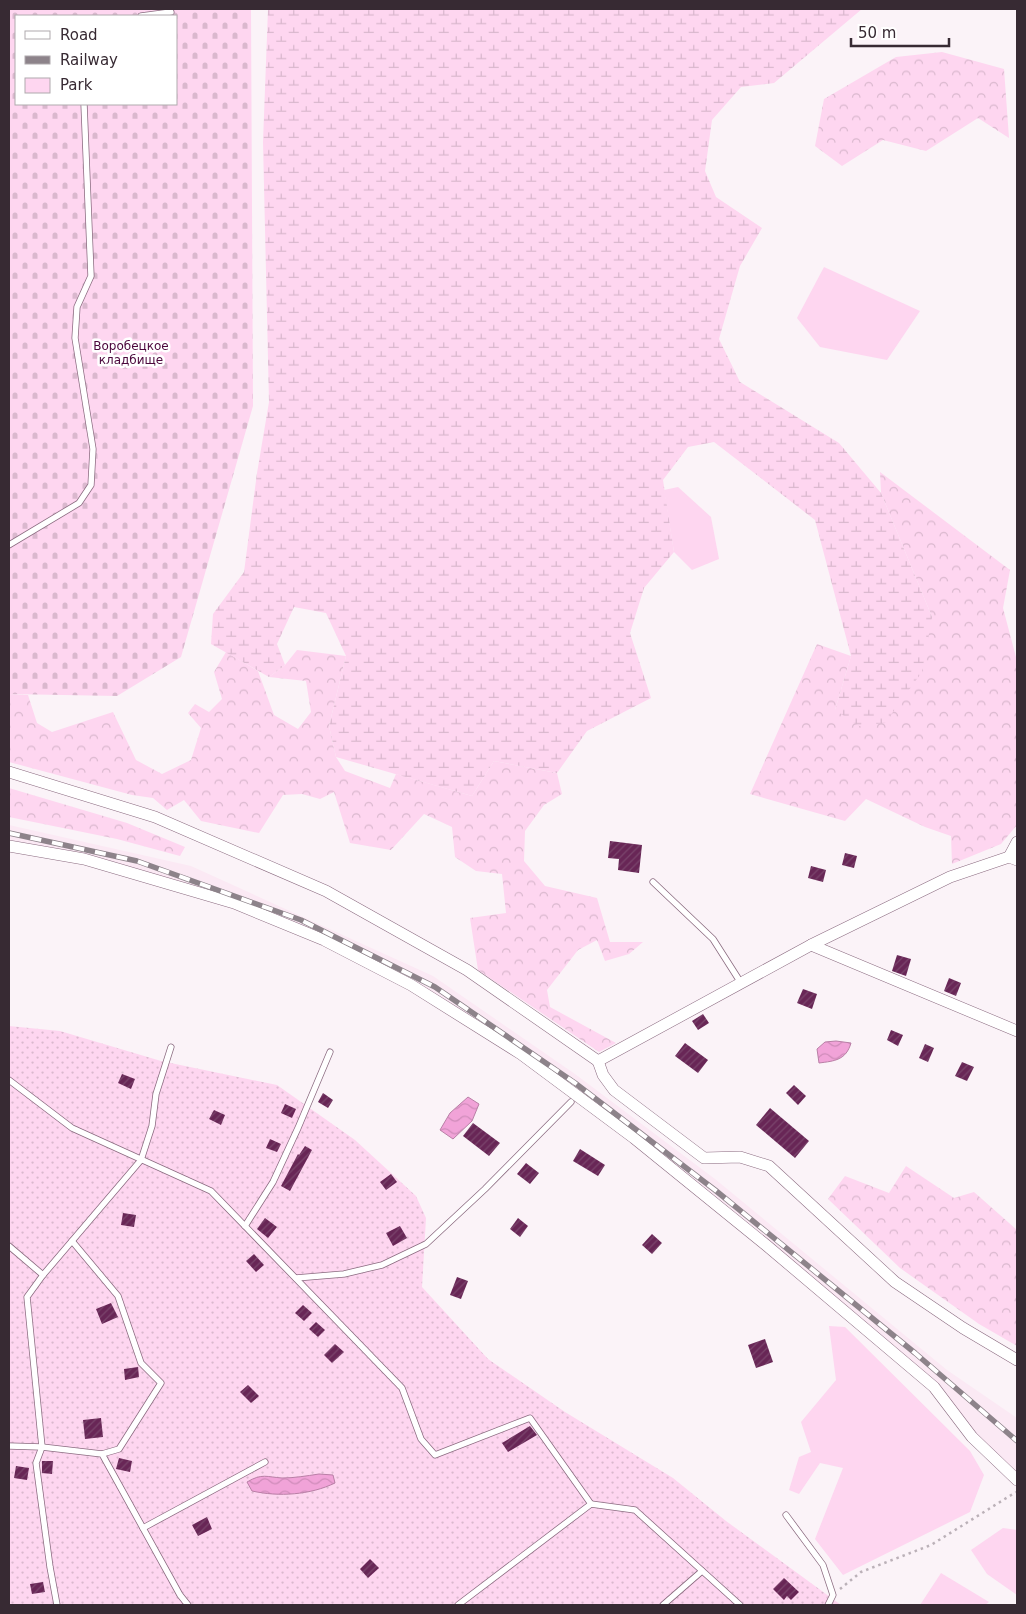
<svg xmlns="http://www.w3.org/2000/svg" width="1026" height="1614" font-family="'DejaVu Sans',sans-serif">
  <style>
    .built { fill: #fbe9f4 }
    .green { fill: #fed6f0 }
    .forest { fill: url(#forest-crowns) }
    .wetland { fill: url(#wetland-marsh) }
    .cemetery { fill: url(#cemetery-stones); fill-rule: evenodd }
    .garden { fill: url(#garden-dots) }
    .water { fill: url(#water-waves); stroke: #b97fa6 }
    .building { fill: url(#building-hatch) }
    .lines { fill: none; stroke-linecap: round; stroke-linejoin: round }
    .service-casing { stroke: #8b6b80; stroke-width: 7 }
    .minor-casing { stroke: #8b6b80; stroke-width: 12 }
    .path { stroke: #bbb1b8; stroke-width: 2.5; stroke-dasharray: 2.5 4; stroke-linecap: butt }
    .service { stroke: #fff; stroke-width: 5.5 }
    .minor { stroke: #fff; stroke-width: 11 }
    .rail-casing { stroke: #8d838a; stroke-width: 5.5 }
    .rail { stroke: #fff; stroke-width: 4; stroke-dasharray: 11; stroke-linecap: butt }
    .labels { text-anchor: middle; dominant-baseline: central; stroke-width: 5; stroke-linejoin: round; paint-order: stroke }
    .park-label { font-size: 12px; fill: #4b073c; stroke: #fff }
  </style>
  <defs>
    <pattern id="forest-crowns" width="20" height="18" patternUnits="userSpaceOnUse" patternTransform="scale(1.25)"><rect width="20" height="18" fill="#fed6f0"/><path d="M2 6a3 3 0 1 1 6 0M12 15a3 3 0 1 1 6 0" fill="none" stroke="#dab8ce"/></pattern>
    <pattern id="wetland-marsh" width="20" height="14" patternUnits="userSpaceOnUse" patternTransform="scale(1.25)"><rect width="20" height="14" fill="#fed6f0"/><path d="M1 5h8M5 5V1M11 12h8M15 12V8" fill="none" stroke="#dab8ce"/></pattern>
    <pattern id="cemetery-stones" width="16" height="16" patternUnits="userSpaceOnUse" patternTransform="scale(1.25)"><rect width="16" height="16" fill="#fed6f0"/><path d="M2 7V4a2 2 0 0 1 4 0v3zM10 15v-3a2 2 0 0 1 4 0v3z" fill="#dab8ce"/></pattern>
    <pattern id="garden-dots" width="8" height="8" patternUnits="userSpaceOnUse" patternTransform="scale(1.25)"><rect width="8" height="8" fill="#fed6f0"/><path d="M2 2h.1M6 6h.1" fill="none" stroke="#dab8ce" stroke-width="1.8" stroke-linecap="round"/></pattern>
    <pattern id="water-waves" width="16" height="10" patternUnits="userSpaceOnUse" patternTransform="scale(1.25)"><rect width="16" height="10" fill="#f1a3d8"/><path d="M0 5q4-4 8 0t8 0" fill="none" stroke="#cf8cba"/></pattern>
    <pattern id="building-hatch" width="6" height="6" patternUnits="userSpaceOnUse" patternTransform="scale(1.25)"><rect width="6" height="6" fill="#682656"/><path d="M-1 1l2-2M0 6l6-6M5 7l2-2" fill="none" stroke="#7a456c"/></pattern>
  </defs>
  <rect width="100%" height="100%" fill="#fbf3f8"/>
  <polygon class="built" points="9,825 191,866 433,976 575,1074 715,1179 947,1370 1017,1418 1017,1481 935,1384 703,1189 432,992 192,886 32,844 9,840"/>
  <g class="green">
    <polygon points="824,267 920,311 887,360 820,347 797,318"/>
    <polygon points="678,487 711,517 719,559 692,570 674,552 664,490"/>
    <polygon points="829,1326 845,1327 970,1451 984,1475 970,1512 843,1575 815,1539 843,1468 820,1463 799,1494 789,1490 799,1457 811,1452 801,1422 836,1380"/>
    <polygon points="1003,1528 1017,1530 1017,1595 987,1574 971,1550"/>
    <polygon points="941,1573 989,1602 985,1605 920,1605"/>
  </g>
  <g class="forest">
    <polygon points="942,52 1004,69 1009,138 978,118 926,151 883,140 842,166 815,146 824,99 896,57"/>
    <polygon points="880,472 1010,570 1003,608 1017,661 1017,825 1001,844 952,864 951,836 925,827 866,799 845,821 750,794 817,644 851,656 835,710 932,617 881,493"/>
    <polygon points="297,650 346,656 329,726 336,757 345,771 390,788 396,774 472,796 494,761 557,773 562,794 544,805 525,831 524,861 545,886 597,898 610,942 643,942 629,954 605,961 597,940 578,950 547,990 550,1007 616,1043 599,1052 478,970 470,918 506,913 502,874 476,871 455,857 452,827 424,814 391,850 350,843 334,792 320,799 302,794 283,795 259,833 201,821 184,800 167,810 153,798 132,795 9,762 9,694 28,695 37,723 52,732 113,712 136,760 162,774 191,760 201,728 188,713 195,704 209,712 222,699 214,672 226,652 258,671 274,715 298,729 311,712 306,681 269,677 285,665"/>
    <polygon points="9,788 127,823 185,847 180,856 117,839 9,817"/>
    <polygon points="906,1166 954,1198 974,1192 1017,1230 1017,1346 979,1324 900,1268 828,1199 845,1176 889,1193"/>
  </g>
  <polygon class="wetland" points="268,9 862,9 774,83 741,87 712,120 705,171 716,197 762,228 740,266 719,339 740,382 839,443 881,493 932,617 922,672 885,723 859,726 835,710 851,656 815,520 714,442 688,447 663,480 674,552 644,588 630,633 651,698 587,731 557,773 494,761 472,796 336,757 329,726 346,656 326,613 294,607 277,644 285,665 269,677 211,644 213,614 244,572 257,473 269,402 263,142"/>
  <path class="cemetery" d="M9,9H251L253,406L181,657L117,696L9,694ZM16,16H176V104H16Z"/>
  <polygon class="garden" points="9,1026 60,1031 161,1061 277,1085 355,1140 416,1196 426,1218 422,1287 488,1359 565,1412 673,1478 726,1521 841,1605 9,1605"/>
  <g class="water">
    <path d="M836,1041L851,1043C846,1060 835,1061 819,1063L817,1049L825,1042Z"/>
    <polygon points="468,1097 479,1104 472,1121 453,1139 440,1130 450,1113"/>
    <path d="M319,1474L333,1475L335,1483C310,1495 279,1497 252,1491L247,1482C262,1473 267,1477 282,1478C294,1478 306,1476 319,1474Z"/>
  </g>
  <g class="building">
    <polygon points="610,841 642,845 639,873 618,870 619,859 608,858"/>
    <polygon points="845,853 857,856 854,868 842,865"/>
    <polygon points="811,866 826,870 823,882 808,878"/>
    <polygon points="897,955 911,959 906,976 892,971"/>
    <polygon points="949,978 961,983 956,996 944,991"/>
    <polygon points="803,989 817,994 812,1009 797,1003"/>
    <polygon points="703,1014 709,1023 698,1030 692,1021"/>
    <polygon points="891,1030 903,1035 898,1046 887,1040"/>
    <polygon points="685,1043 708,1060 698,1073 675,1056"/>
    <polygon points="925,1044 934,1048 928,1062 919,1058"/>
    <polygon points="962,1062 974,1067 967,1081 955,1076"/>
    <polygon points="122,1074 135,1079 131,1089 118,1083"/>
    <polygon points="794,1085 806,1096 798,1105 786,1093"/>
    <polygon points="323,1093 333,1100 328,1108 318,1102"/>
    <polygon points="285,1104 296,1109 292,1118 281,1113"/>
    <polygon points="770,1108 809,1141 795,1158 756,1125"/>
    <polygon points="214,1110 225,1115 221,1125 209,1119"/>
    <polygon points="473,1123 500,1143 489,1156 463,1136"/>
    <polygon points="270,1139 281,1144 277,1152 266,1148"/>
    <polygon points="305,1146 312,1150 290,1191 281,1186 298,1154 299,1155"/>
    <polygon points="580,1149 605,1165 598,1176 573,1161"/>
    <polygon points="526,1163 539,1173 530,1184 517,1174"/>
    <polygon points="391,1174 397,1182 386,1190 380,1182"/>
    <polygon points="123,1213 136,1215 134,1227 121,1225"/>
    <polygon points="265,1218 277,1227 268,1238 257,1229"/>
    <polygon points="518,1218 528,1226 520,1237 510,1229"/>
    <polygon points="400,1226 407,1238 393,1246 386,1233"/>
    <polygon points="652,1234 662,1243 652,1254 642,1245"/>
    <polygon points="254,1254 264,1265 256,1272 246,1261"/>
    <polygon points="457,1277 468,1281 461,1299 450,1295"/>
    <polygon points="111,1303 118,1317 102,1324 96,1309"/>
    <polygon points="303,1305 312,1313 304,1321 295,1313"/>
    <polygon points="316,1322 325,1330 318,1337 309,1329"/>
    <polygon points="765,1339 773,1362 756,1368 748,1345"/>
    <polygon points="335,1344 344,1352 332,1363 324,1355"/>
    <polygon points="138,1367 139,1377 125,1380 124,1369"/>
    <polygon points="248,1385 259,1396 251,1403 240,1392"/>
    <polygon points="101,1418 103,1437 85,1439 83,1420"/>
    <polygon points="530,1426 537,1435 508,1452 502,1443"/>
    <polygon points="119,1458 132,1461 130,1472 116,1469"/>
    <polygon points="42,1461 53,1461 52,1474 42,1473"/>
    <polygon points="16,1466 29,1468 27,1480 14,1478"/>
    <polygon points="207,1517 212,1529 198,1536 192,1525"/>
    <polygon points="370,1559 379,1568 368,1578 360,1569"/>
    <polygon points="784,1578 799,1592 791,1600 787,1596 784,1600 773,1589"/>
    <polygon points="43,1582 45,1592 32,1594 30,1584"/>
  </g>
  <g class="lines">
    <defs>
      <g id="service">
        <polyline points="141,16 171,12"/>
        <polyline points="9,545 79,503 91,485 93,449 75,338 77,307 91,276 84,104"/>
        <polyline points="653,882 713,939 741,983"/>
        <polyline points="9,1080 72,1128 211,1191 402,1388 421,1439 435,1455 530,1418 591,1504"/>
        <polyline points="245,1226 273,1182 298,1128 330,1052"/>
        <polyline points="72,1241 118,1296 141,1363 161,1383 119,1449 102,1454"/>
        <polyline points="9,1246 43,1275"/>
        <polyline points="296,1278 344,1274 382,1265 426,1244 485,1189 571,1102"/>
        <polyline points="9,1446 42,1447 102,1454 180,1595 188,1605"/>
        <polyline points="786,1515 823,1565 833,1595 828,1605"/>
        <polyline points="143,1528 265,1462"/>
        <polyline points="57,1605 50,1567 36,1463 42,1447 27,1297 43,1275 141,1160 152,1126 156,1094 171,1047"/>
        <polyline points="458,1605 591,1504 635,1510 740,1605"/>
        <polyline points="663,1605 702,1571"/>
      </g>
      <g id="minor">
        <polyline points="9,772 155,817 326,891 467,970 598,1061 811,945 950,877 1009,857 1017,860"/>
        <polyline points="9,846 84,859 234,903 324,940 411,985 521,1054 634,1138 766,1245 934,1387 972,1437 1017,1480"/>
        <polyline points="1009,857 1017,842"/>
        <polyline points="811,945 1017,1031"/>
        <polyline points="598,1061 603,1075 614,1090 704,1158 740,1157 769,1166 895,1282 963,1328 1017,1360"/>
      </g>
    </defs>
    <use href="#service" class="service-casing"/>
    <use href="#minor" class="minor-casing"/>
    <polyline class="path" points="840,1589 861,1572 931,1545 1016,1492"/>
    <use href="#service" class="service"/>
    <use href="#minor" class="minor"/>
    <defs>
      <polyline id="rail" points="9,833 137,861 301,920 435,987 575,1083 715,1190 915,1353 1017,1441"/>
    </defs>
    <use href="#rail" class="rail-casing"/>
    <use href="#rail" class="rail"/>
  </g>
  <g class="labels">
    <g class="park-label">
      <text x="131" y="346">Воробецкое<tspan x="131" dy="14">кладбище</tspan></text>
    </g>
  </g>
  <rect width="1026" height="1614" fill="none" stroke="#372a33" stroke-width="20"/>
  <rect x="15" y="15" width="162" height="90" fill="#ffffff" stroke="#afaaad"/>
  <rect x="25" y="31" width="25" height="8" fill="#ffffff" stroke="#afaaad"/>
  <text x="60" y="40" font-size="15" fill="#372a33">Road</text>
  <rect x="25" y="56" width="25" height="8" fill="#8d838a" stroke="#afaaad"/>
  <text x="60" y="65" font-size="15" fill="#372a33">Railway</text>
  <rect x="25" y="78" width="25" height="15" fill="#fed6f0" stroke="#afaaad"/>
  <text x="60" y="90" font-size="15" fill="#372a33">Park</text>
  <path d="M851 38v8h98v-8" fill="none" stroke="#372a33" stroke-width="2.5"/>
  <text x="858" y="38" font-size="15" fill="#372a33" stroke="#ffffff" stroke-width="4" paint-order="stroke">50 m</text>
</svg>
